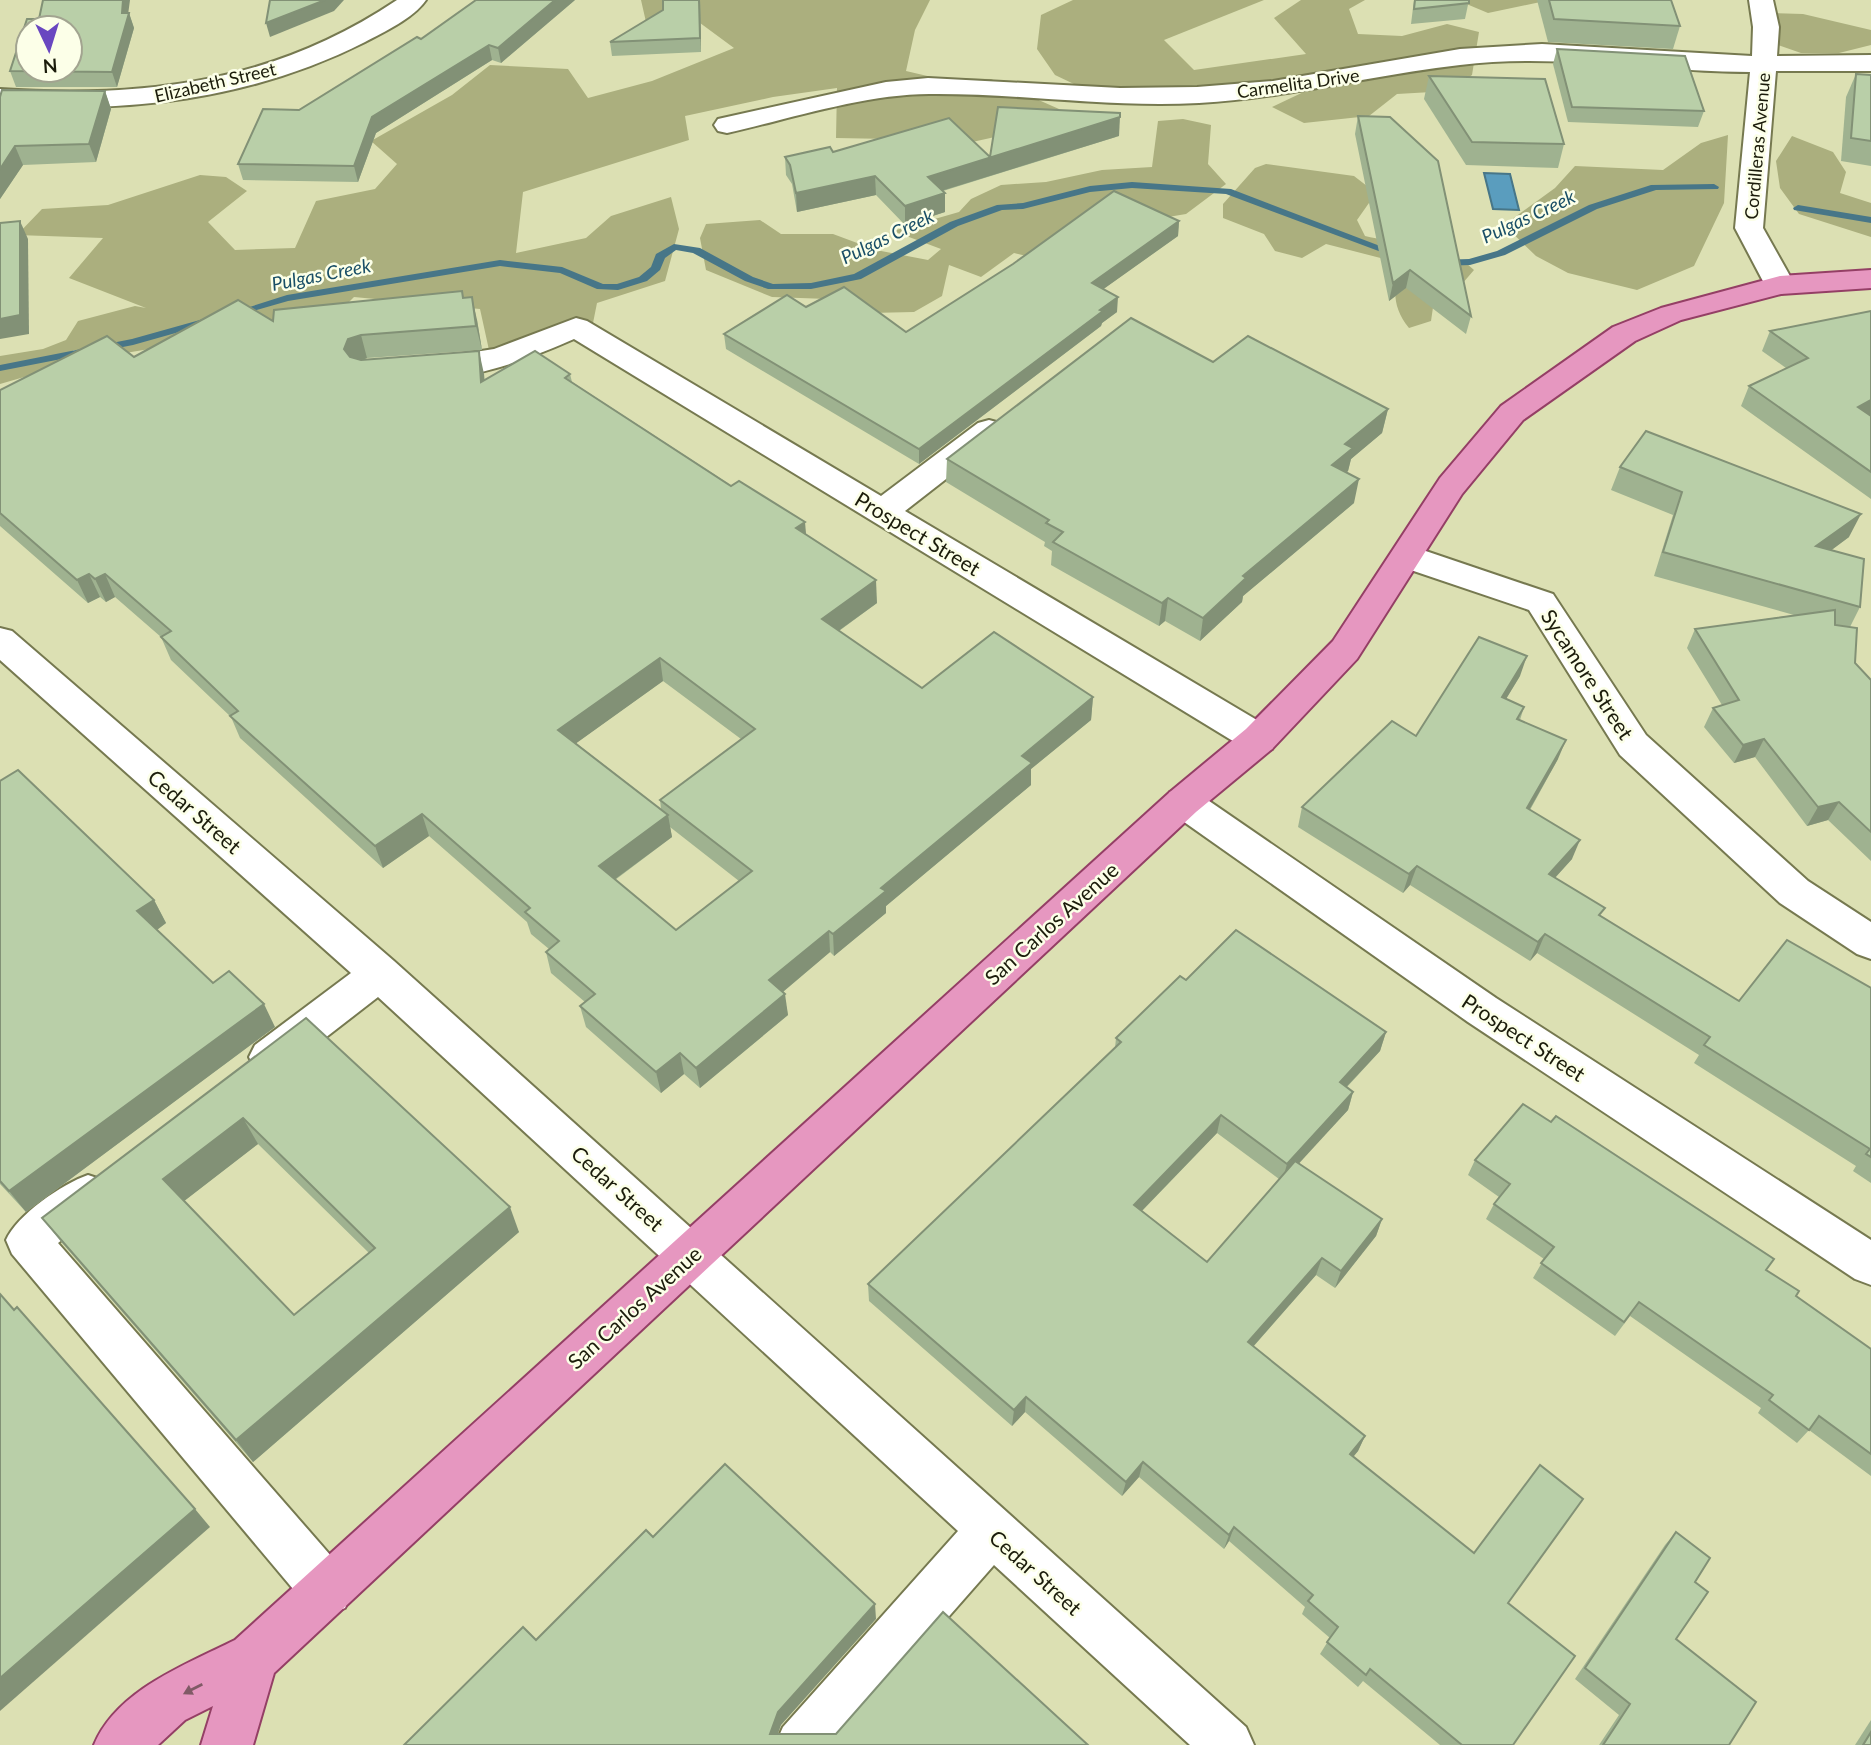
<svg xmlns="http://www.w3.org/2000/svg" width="1871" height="1745" font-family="Lato,sans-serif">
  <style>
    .green { fill: #abaf7e }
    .water { fill: #5a9dbe; stroke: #477688; stroke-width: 2 }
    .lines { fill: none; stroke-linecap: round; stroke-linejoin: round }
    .stream { fill: #477688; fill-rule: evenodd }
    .minor-casing { stroke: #767950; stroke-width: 4 }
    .major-casing { stroke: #943f65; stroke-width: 4 }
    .minor { fill: #fff; fill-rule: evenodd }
    .major { fill: #e697c0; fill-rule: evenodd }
    .wall { fill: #9fb290; fill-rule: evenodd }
    .shaded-wall { fill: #829176 }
    .building { fill: #b9cfa8; stroke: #829176; stroke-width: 2; fill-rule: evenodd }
    .oneway { fill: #805a66 }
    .labels { text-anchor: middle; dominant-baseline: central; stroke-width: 5; stroke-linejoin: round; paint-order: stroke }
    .far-street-label { font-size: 18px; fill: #1b1c0b; stroke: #fcffe8 }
    .far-water-label { font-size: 19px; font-style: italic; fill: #1a4f67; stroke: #fcffe8 }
    .street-label { font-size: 21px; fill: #1b1c0b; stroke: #fcffe8 }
  </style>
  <rect width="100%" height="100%" fill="#dce0b3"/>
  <g class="green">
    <polygon points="641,0 930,0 915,30 906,71 936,78 991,79 1059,109 1004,135 945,148 890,139 836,138 837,88 773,97 685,116 689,140 523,192 516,253 586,238 611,216 671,197 679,229 665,281 597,303 593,323 489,350 480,309 354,297 332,319 107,356 74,350 38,373 0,384 0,356 43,349 66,340 78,321 135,306 146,308 69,278 103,238 17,235 42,209 108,205 200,175 226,177 247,191 208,222 235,250 295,248 316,201 375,189 397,164 371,141 452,95 490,65 568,69 588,98 652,81 734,48 696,20 646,22"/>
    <polygon points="1073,0 1264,0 1164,40 1194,70 1306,54 1274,18 1301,0 1365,0 1349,9 1358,34 1402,36 1447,24 1479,32 1472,75 1449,91 1397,94 1369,116 1304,123 1272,107 1312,88 1282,80 1161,88 1076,85 1055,75 1037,49 1041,15"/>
    <polygon points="1457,0 1550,0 1488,13"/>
    <polygon points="1773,13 1803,14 1871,30 1871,45 1839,53 1801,53 1778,45"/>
    <polygon points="1183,119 1211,125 1208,164 1226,184 1186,214 1162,218 1068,266 1014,253 981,277 949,265 942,296 914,312 870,313 828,299 772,297 706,270 700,238 706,224 760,220 781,234 833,234 876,250 928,260 941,249 893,231 959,212 971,199 1001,185 1046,182 1102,170 1152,167 1158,121"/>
    <polygon points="1728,135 1724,203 1694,266 1637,290 1568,273 1536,256 1504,225 1555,188 1575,166 1663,170 1701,143"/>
    <polygon points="1792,136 1833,152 1846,172 1840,193 1871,203 1871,237 1799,214 1780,188 1776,161"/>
    <path d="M1266,164L1354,176L1376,193L1357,220L1365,236C1401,245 1446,243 1474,270L1462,284L1436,287L1431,321L1409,328C1392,307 1393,289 1400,263L1326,244L1302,258L1275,251L1264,234L1223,218V204L1255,168Z"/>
  </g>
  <polygon class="water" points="1484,173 1510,174 1519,210 1493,209"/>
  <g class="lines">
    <g class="stream">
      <polygon points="1132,182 1231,189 1401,254 1400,256 1392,256 1226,194 1132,188 1090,192 1023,209 1002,210 958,226 861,279 811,289 768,289 745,281 693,253 676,250 665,258 660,270 647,281 618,290 597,289 560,273 500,266 288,301 236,316 231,313 287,295 500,260 562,267 603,284 617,284 639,277 651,267 656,254 674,244 700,248 753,277 773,284 811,283 854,274 950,222 997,205 1023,203 1090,186"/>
      <polygon points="1714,184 1719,187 1718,189 1656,190 1597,209 1505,255 1470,265 1440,266 1435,263 1440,260 1469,259 1497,251 1589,205 1651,185"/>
      <polygon points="1798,205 1871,217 1871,223 1794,210 1793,208"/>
      <polygon points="207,318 211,319 211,323 133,345 0,371 0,365 132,339"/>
    </g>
    <defs>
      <g id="minor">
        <path d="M397,0H426C414,18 384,32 365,42C250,100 126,114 0,105V89C145,99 275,82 397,0Z"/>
        <path d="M1749,0H1773L1779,27L1777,56L1871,55V71H1776L1763,228L1795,285L1790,291L1780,294L1770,291L1765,285L1735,228L1750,72C1653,72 1557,53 1460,65C1372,75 1287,98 1199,103C1108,108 1019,93 929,94C866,94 789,119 727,133L718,131L714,125L718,119L886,82L928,78L1120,88L1197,87L1273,81L1460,49L1542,44L1752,56L1753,27Z"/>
        <path d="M576,318L587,321L881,496L978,423L989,420L1000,423L1005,430L1000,437L905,511L1272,729L1277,739L1272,749L1259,753L1246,749L574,339C533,357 462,386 417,375L413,368L417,361L494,349Z"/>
        <polygon points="1408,545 1553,594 1646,735 1808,881 1871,922 1871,959 1857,954 1780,903 1620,755 1529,610 1396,565 1391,557 1396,549"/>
        <polygon points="0,628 12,631 394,961 1246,1727 1254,1745 1190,1745 994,1565 836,1745 775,1745 783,1727 958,1531 378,997 285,1069 270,1075 255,1069 249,1057 255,1045 351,973 0,660"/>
        <polygon points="1183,788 1196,792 1496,998 1871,1240 1871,1285 1855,1279 1468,1022 1170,812 1164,802 1170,792"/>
        <path d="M88,1175L103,1180L110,1194L103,1208L58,1243L345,1572L352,1590L345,1608L327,1615L309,1608L12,1254L6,1240C17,1215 62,1184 88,1175Z"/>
      </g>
      <path id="major" d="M1871,270V288L1781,294L1681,320L1635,341L1523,420L1462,494L1357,659L1272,749L1196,812L274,1673L253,1745H201L213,1706L185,1720L158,1745H94C117,1690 185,1665 235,1640L1170,792L1246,729L1333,641L1440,478L1501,406L1613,327L1661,308L1780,276Z"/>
    </defs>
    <use href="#minor" class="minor-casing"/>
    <use href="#major" class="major-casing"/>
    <use href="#minor" class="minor"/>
    <use href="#major" class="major"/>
  </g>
  <g class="wall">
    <polygon points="575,0 501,63 492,60 376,133 358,182 243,180 238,164 299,110 421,39"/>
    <polygon points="700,0 701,52 612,56 610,42"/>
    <polygon points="1414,0 1469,0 1465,19 1411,24"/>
    <polygon points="1537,0 1671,0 1680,26 1673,49 1548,42"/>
    <polygon points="129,13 134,28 117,87 16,87 10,71"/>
    <polygon points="1557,49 1704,111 1698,127 1568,122 1553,64"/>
    <polygon points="1856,74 1871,75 1871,166 1841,161 1846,97"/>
    <polygon points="1429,76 1564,144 1558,168 1466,165 1424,99"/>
    <polygon points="105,91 111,109 96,162 23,165 0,199 0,97"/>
    <polygon points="1358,116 1471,316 1466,334 1406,288 1389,301 1355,134"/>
    <polygon points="1119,136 943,191 945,212 905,225 876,195 797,212 792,184 786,175 785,157 833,152 990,157"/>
    <polygon points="1179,221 1178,236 1103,289 1117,312 1102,323 1101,326 919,464 726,349 724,334 806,307 906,332 1013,264"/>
    <path d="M464,298L477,320L482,350L367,358L362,360L479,351L484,381L570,374L572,382L806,534L877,603L839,631L922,688L1093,697L1091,720L1031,769V785L886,906V913L834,956L830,952L783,992L788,1015L700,1088L684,1074L661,1093L586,1027L580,1006L585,1002L551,973L546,952L549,949L531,934L527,922L429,836L383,868L240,738L231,717L171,660L161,637L115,597L106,602L100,597L88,603L0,526V390L273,321ZM663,681L741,739L660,800L661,809L576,743ZM670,827L739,881L676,930L615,880L672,837Z"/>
    <polygon points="1871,311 1870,415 1871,416 1871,499 1741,406 1749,386 1786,368 1762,351 1770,331"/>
    <polygon points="1213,362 1388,409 1382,433 1351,459 1348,471 1346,473 1354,503 1243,596 1242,602 1200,641 1165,621 1159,626 1051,565 1052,551 1044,546 1045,542 946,482 947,459"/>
    <polygon points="1620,467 1849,537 1831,550 1860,607 1850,627 1855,663 1871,680 1871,861 1828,820 1807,826 1755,757 1734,763 1704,727 1713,708 1722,705 1687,648 1695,629 1794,615 1654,576 1673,515 1611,490"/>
    <polygon points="1520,676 1506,699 1524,707 1520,720 1558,759 1530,810 1572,859 1555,878 1601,916 1739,1001 1871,988 1871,1183 1853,1171 1856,1166 1694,1063 1699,1055 1537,953 1530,961 1410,885 1403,893 1298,827 1302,807 1416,736"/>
    <polygon points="0,781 154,900 166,923 157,930 213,983 275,1027 26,1212 0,1184"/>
    <path d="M1186,980L1386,1032L1380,1051L1347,1087L1353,1092L1348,1110L1298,1163L1382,1219L1376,1236L1335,1288L1316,1275L1253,1347L1365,1436L1358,1451L1353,1457L1508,1603L1513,1745H1440L1363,1681L1358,1687L1320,1654L1330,1638L1302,1614L1305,1607L1229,1541L1224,1549L1139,1477L1122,1496L1025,1412L1012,1426L869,1301L868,1284L1115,1048L1116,1038ZM1217,1133L1279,1179L1207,1262L1142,1211Z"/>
    <path d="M306,1018L519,1232L253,1462L62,1243L42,1218ZM258,1144L369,1253L294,1315L184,1201Z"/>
    <polygon points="1475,1160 1766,1270 1796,1296 1871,1349 1871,1476 1809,1430 1797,1443 1758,1413 1761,1408 1630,1316 1615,1336 1533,1278 1544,1259 1486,1219 1494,1204 1499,1197 1468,1175"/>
    <polygon points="1676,1532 1695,1582 1676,1639 1729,1745 1599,1745 1619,1715 1575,1679 1665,1545"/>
    <polygon points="1871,1720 1871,1745 1855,1745"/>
  </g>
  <g class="shaded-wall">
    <polygon points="123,0 130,0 128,15 129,13 134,28 117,87 112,72"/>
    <polygon points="325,0 344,0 334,11 270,37 266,23"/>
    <polygon points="555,0 575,0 501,63 498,48"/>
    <polygon points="699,0 700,0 701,52 700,38"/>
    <polygon points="489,45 492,60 376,133 358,182 354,166 372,117"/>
    <polygon points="105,91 111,109 96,162 89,144"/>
    <polygon points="1120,117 1119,136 928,195 928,177"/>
    <polygon points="15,146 23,165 0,199 0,169"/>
    <polygon points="875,176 876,195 797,212 796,193"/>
    <polygon points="945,193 945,212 905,225 905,206"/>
    <polygon points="20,221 28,239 29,334 0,339 0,319"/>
    <polygon points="1179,221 1178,236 1091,298 1092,283"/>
    <polygon points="1410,270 1406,288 1389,301 1393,283"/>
    <polygon points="472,297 477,320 482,350 476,326"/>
    <polygon points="1118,297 1117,312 1102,323 1101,326 919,464 919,449 1100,310"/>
    <polygon points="361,335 367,358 355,363 351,372 344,349 348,339"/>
    <polygon points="479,351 484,374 487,406 481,382"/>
    <polygon points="1871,400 1871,415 1848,427 1858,407"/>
    <polygon points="1388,409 1382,433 1351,459 1348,471 1327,488 1332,465 1345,444"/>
    <polygon points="1359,479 1354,503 1243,596 1242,602 1200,641 1203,618 1243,576"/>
    <polygon points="1861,514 1849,537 1805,570 1816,546"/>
    <polygon points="805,522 807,545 796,528"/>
    <polygon points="89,574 100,597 88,603 77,580"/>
    <polygon points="105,574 115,597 106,602 95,579"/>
    <polygon points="876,580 877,603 823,642 822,619"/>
    <polygon points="1168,598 1165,621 1159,626 1162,603"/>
    <polygon points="1527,656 1520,676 1495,717 1502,697"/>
    <polygon points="660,658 663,681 564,752 558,730"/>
    <polygon points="1093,697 1091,720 1031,769 1031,785 886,906 886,913 834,956 833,934 1022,756"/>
    <polygon points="1764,739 1755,757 1734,763 1743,745"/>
    <polygon points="1566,740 1558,759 1519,828 1527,808"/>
    <polygon points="1839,802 1828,820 1807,826 1818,807"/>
    <polygon points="422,814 429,836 383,868 375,846"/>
    <polygon points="668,815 672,837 603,888 599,866"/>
    <polygon points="1580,840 1572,859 1541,893 1549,874"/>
    <polygon points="1417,866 1410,885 1403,893 1409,874"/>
    <polygon points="154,900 166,923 150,935 137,911"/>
    <polygon points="829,931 830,952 772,1001 769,980"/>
    <polygon points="1545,934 1537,953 1530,961 1538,942"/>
    <polygon points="785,994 788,1015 700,1088 696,1068"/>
    <polygon points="264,1004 275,1027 26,1212 9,1191"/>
    <polygon points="1386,1032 1380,1051 1334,1100 1340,1082"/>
    <polygon points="680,1053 684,1074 661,1093 656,1072"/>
    <polygon points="1353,1092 1348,1110 1282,1182 1287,1164"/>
    <polygon points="1221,1115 1217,1133 1131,1222 1134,1205"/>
    <polygon points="243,1118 258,1144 179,1205 163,1179"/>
    <polygon points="510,1207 519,1232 253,1462 236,1440"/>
    <polygon points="1382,1219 1376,1236 1335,1288 1341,1271"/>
    <polygon points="1322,1258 1316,1275 1243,1358 1248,1342"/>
    <polygon points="1026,1397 1025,1412 1012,1426 1014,1410"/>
    <polygon points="1365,1436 1358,1451 1343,1469 1350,1454"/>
    <polygon points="1143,1462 1139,1477 1122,1496 1126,1482"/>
    <polygon points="195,1509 210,1527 0,1711 0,1678"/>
    <polygon points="1234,1527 1229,1541 1224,1549 1229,1535"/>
    <polygon points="875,1604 876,1619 781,1725 774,1745 770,1734 778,1712"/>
  </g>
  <g class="building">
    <path d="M43,0H123L122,13H129L112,72L10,71L27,19H39ZM28,28H70V70H28Z"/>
    <polygon points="270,0 325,0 266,23"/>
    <polygon points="476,0 555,0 498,48 489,45 372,117 354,166 238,164 263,109 299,110 417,37 421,39"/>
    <polygon points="663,0 699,0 700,38 610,42 663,10"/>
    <polygon points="1415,0 1469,0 1469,3 1414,9"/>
    <polygon points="1549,0 1671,0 1680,26 1554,19"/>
    <polygon points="1557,49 1685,56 1704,111 1572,107"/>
    <polygon points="1856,74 1871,75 1871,141 1851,138"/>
    <polygon points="1429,76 1545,79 1564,144 1472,142"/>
    <polygon points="2,90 105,91 89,144 15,146 0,169 0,97"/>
    <polygon points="998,107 1120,113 1120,117 928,177 945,193 905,206 875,176 796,193 790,165 785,157 830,147 833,152 949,118 990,157"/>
    <polygon points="1358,116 1390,117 1438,161 1471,316 1410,270 1393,283"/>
    <polygon points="1114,191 1179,221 1092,283 1118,297 1100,310 1103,311 919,449 724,334 787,295 806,307 844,287 906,332 1013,264"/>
    <polygon points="20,221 20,315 0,319 0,223"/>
    <path d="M462,291L463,298L472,297L476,326L361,335L348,339L344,349L350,357L361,360L479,351L481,382L535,351L570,374L565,378L731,486L739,481L805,522L796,528L876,580L822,619L922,688L994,632L1093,697L1022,756L1032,763L881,888L886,891L833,934L829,931L769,980L785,994L696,1068L680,1053L656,1072L580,1006L595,994L546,952L559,941L525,912L530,908L422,814L375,846L230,716L238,711L161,637L171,631L105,574L95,579L89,574L77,580L0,513V390L107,336L134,357L238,300L273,321L274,310ZM660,658L755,729L660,800L752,871L676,930L599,866L668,815L558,730Z"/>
    <polygon points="1871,311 1871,400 1858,407 1871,416 1871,472 1749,386 1808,358 1770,331"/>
    <polygon points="1131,318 1213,362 1248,336 1388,409 1345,444 1353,448 1332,465 1359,479 1243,576 1246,578 1203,618 1168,598 1162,603 1053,542 1063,532 1046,523 1049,520 947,459"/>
    <polygon points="1646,431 1861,514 1816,546 1864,559 1860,607 1663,552 1682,492 1620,467"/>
    <polygon points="1835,610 1835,625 1857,628 1855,663 1871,680 1871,832 1839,802 1818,807 1764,739 1743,745 1713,708 1739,700 1695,629"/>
    <polygon points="1479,637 1527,656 1502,697 1524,707 1517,719 1566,740 1527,808 1580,840 1549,874 1605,908 1599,915 1739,1001 1787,940 1871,988 1871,1157 1866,1154 1870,1149 1704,1045 1710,1037 1545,934 1538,942 1417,866 1409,874 1302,807 1392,721 1416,736"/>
    <polygon points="18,770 154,900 137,911 213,983 229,971 264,1004 9,1191 0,1181 0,781"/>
    <polygon points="1236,930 1386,1032 1340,1082 1353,1092 1287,1164 1221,1115 1134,1205 1207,1262 1295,1161 1382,1219 1341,1271 1322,1258 1248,1342 1365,1436 1350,1454 1474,1553 1540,1465 1583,1499 1508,1603 1575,1656 1513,1745 1462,1745 1370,1669 1366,1675 1327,1642 1338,1627 1308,1601 1313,1595 1234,1527 1229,1535 1143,1462 1126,1482 1026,1397 1014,1410 868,1284 1121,1042 1116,1038 1180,976 1186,980"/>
    <path d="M306,1018L510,1207L236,1440L42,1218ZM243,1118L375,1248L294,1315L163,1179Z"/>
    <polygon points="1523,1104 1551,1122 1556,1116 1774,1259 1766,1270 1799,1291 1796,1296 1871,1349 1871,1454 1819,1416 1809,1430 1769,1400 1773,1395 1639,1302 1624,1322 1541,1263 1554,1247 1494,1204 1510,1184 1475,1160"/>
    <polygon points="0,1294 14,1310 17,1307 195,1509 0,1678"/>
    <polygon points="725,1464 875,1604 778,1712 770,1734 836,1734 943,1612 1088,1745 404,1745 523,1627 536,1640 646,1530 653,1537"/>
    <polygon points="1676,1532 1710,1558 1695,1582 1708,1592 1676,1639 1756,1702 1729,1745 1603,1745 1630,1704 1585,1668"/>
    <polygon points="1871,1732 1871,1745 1863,1745"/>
  </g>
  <defs><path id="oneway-solid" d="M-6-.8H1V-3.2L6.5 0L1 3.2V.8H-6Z" transform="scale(1.75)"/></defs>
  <use class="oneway" href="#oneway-solid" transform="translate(193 1689) rotate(153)"/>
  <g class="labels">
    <g class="far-street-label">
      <text transform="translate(215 82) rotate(-13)">Elizabeth Street</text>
      <text transform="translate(1298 83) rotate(-8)">Carmelita Drive</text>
      <text transform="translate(1757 146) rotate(-85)">Cordilleras Avenue</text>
    </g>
    <g class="far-water-label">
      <text transform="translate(1528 216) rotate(-25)">Pulgas Creek</text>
      <text transform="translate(887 236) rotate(-26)">Pulgas Creek</text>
      <text transform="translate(321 274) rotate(-11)">Pulgas Creek</text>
    </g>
    <g class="street-label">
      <text transform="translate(918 533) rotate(31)">Prospect Street</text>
      <text transform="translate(1588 674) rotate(57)">Sycamore Street</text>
      <text transform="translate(195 811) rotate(41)">Cedar Street</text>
      <text transform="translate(1051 923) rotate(-42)">San Carlos Avenue</text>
      <text transform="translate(1524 1037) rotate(33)">Prospect Street</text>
      <text transform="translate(618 1188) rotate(42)">Cedar Street</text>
      <text transform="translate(634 1307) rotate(-42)">San Carlos Avenue</text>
      <text transform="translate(1036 1572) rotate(42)">Cedar Street</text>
    </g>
  </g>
  <g transform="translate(49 49) rotate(176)"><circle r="33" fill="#fcffe8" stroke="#a2a490" stroke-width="2"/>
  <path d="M0-5L12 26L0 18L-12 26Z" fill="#6947c0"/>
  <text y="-10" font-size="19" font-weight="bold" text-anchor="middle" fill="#1b1c0b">N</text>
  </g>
</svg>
